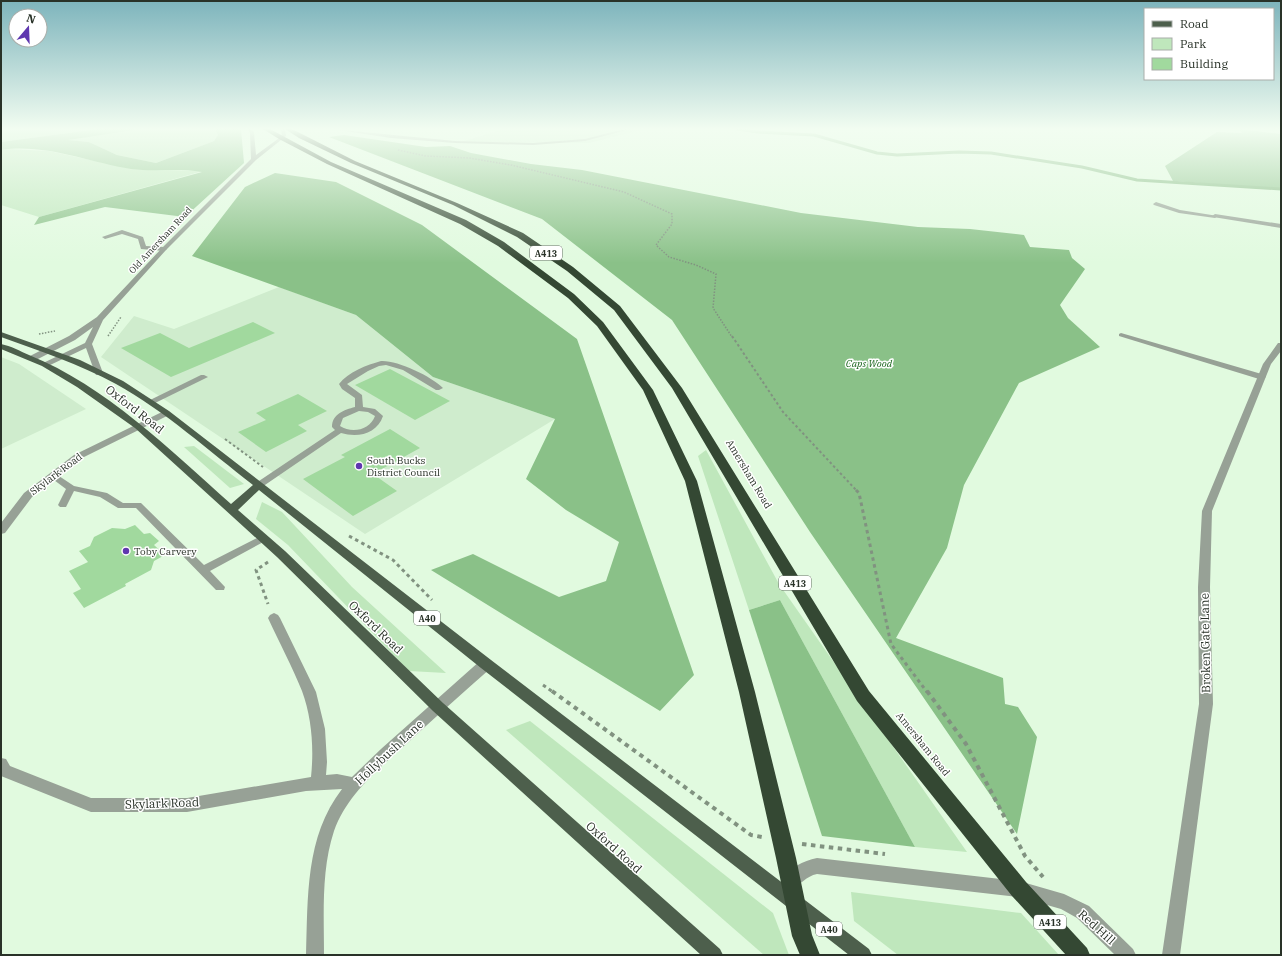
<svg xmlns="http://www.w3.org/2000/svg" width="1282" height="956" font-family="'IBM Plex Serif',serif">
  <style>
    .built { fill: #cfeccd }
    .green { fill: #bfe7bc }
    .forest { fill: #8ac188 }
    .lines { fill: none; stroke-linecap: round; stroke-linejoin: round }
    .stream { stroke: #7eb57b; stroke-width: 3 }
    .building { fill: #a1d99e }
    .path-far3 { stroke: #819280; stroke-width: 1.5; stroke-dasharray: 1.5 1.5; stroke-linecap: butt }
    .path-far2 { stroke: #819280; stroke-width: 2; stroke-dasharray: 2.5 2.5; stroke-linecap: butt }
    .path-far1 { stroke: #819280; stroke-width: 3; stroke-dasharray: 3.5 3.5; stroke-linecap: butt }
    .path { stroke: #819280; stroke-width: 4; stroke-dasharray: 4.5 4.5; stroke-linecap: butt }
    .lane { fill: #97a196; fill-rule: evenodd }
    .street { fill: #97a196; fill-rule: evenodd }
    .primary { fill: #4d5f4c; fill-rule: evenodd }
    .highway { fill: #344833; fill-rule: evenodd }
    .poi-dot { fill: #5f37af; stroke: #fff; stroke-width: 1.5 }
    .labels { text-anchor: middle; dominant-baseline: central; stroke-width: 3; stroke-linejoin: round; paint-order: stroke }
    .far-street-label { font-size: 9px; fill: #293228; stroke: #fff }
    .shield { fill: #fff; stroke: #697068; stroke-width: 1 }
    .shield-label { font-size: 9px; font-weight: bold; fill: #293228 }
    .park-label { font-size: 10px; font-style: italic; fill: #156218; stroke: #fff }
    .poi-label { font-size: 10px; fill: #293228; stroke: #fff; text-anchor: start }
    .street-label { font-size: 10px; fill: #293228; stroke: #fff }
    .near-street-label { font-size: 12px; fill: #293228; stroke: #fff }
  </style>
  <rect width="100%" height="100%" fill="#e1fadf"/>
  <g class="built">
    <polygon points="504,129 644,129 589,143 461,142"/>
    <polygon points="279,287 356,315 433,377 555,419 365,534 101,357 134,316 174,329"/>
    <polygon points="1,357 19,364 86,409 1,449"/>
  </g>
  <g class="green">
    <polygon points="1,129 98,129 1,142"/>
    <polygon points="142,129 215,129 218,135 214,141 156,163 117,155 89,142 66,140"/>
    <polygon points="9,149 49,151 132,169 203,171 39,217 1,205 1,150"/>
    <polygon points="194,446 244,484 230,488 184,447"/>
    <polygon points="706,450 779,584 967,852 915,847 780,600 749,610 698,456"/>
    <polygon points="262,502 282,512 352,587 446,673 409,671 288,545 256,519"/>
    <polygon points="530,721 773,913 789,955 764,955 506,730"/>
    <polygon points="851,892 1021,913 1059,955 898,955 854,921"/>
  </g>
  <g class="forest">
    <path d="M98,129H142L68,140L89,142L117,155L156,163L214,141L218,135L215,129H241L244,163L185,217L105,207L34,225L39,217L202,172C179,168 154,172 131,169C88,162 45,143 1,150V142Z"/>
    <polygon points="1238,129 1281,134 1281,189 1173,181 1165,166 1217,132 1242,133"/>
    <polygon points="344,135 426,147 450,146 471,153 531,164 582,170 801,213 918,227 970,229 1024,235 1030,247 1069,250 1072,258 1085,269 1060,305 1068,318 1100,347 1019,383 964,485 947,548 896,638 1003,678 1005,704 1018,707 1037,737 1017,834 810,532 672,320 542,219 329,137"/>
    <polygon points="275,173 336,182 422,225 577,339 694,675 660,711 431,570 473,554 559,597 606,581 619,542 566,510 526,479 555,419 433,377 356,315 192,256 245,187"/>
    <polygon points="780,600 915,847 822,836 749,610"/>
  </g>
  <g class="lines">
    <polyline class="stream" points="737,129 758,132 814,135 877,153 897,155 959,152 991,153 1082,167 1137,180 1281,189"/>
  </g>
  <g class="building">
    <polygon points="253,322 275,333 171,377 121,348 160,333 189,348"/>
    <polygon points="390,369 450,401 415,420 355,385"/>
    <polygon points="298,394 327,411 298,425 307,431 266,452 238,432 266,420 256,413"/>
    <polygon points="390,429 420,448 373,474 397,491 353,516 303,479 345,457 341,455"/>
    <polygon points="135,525 144,534 150,533 159,541 154,545 165,555 154,561 151,570 125,584 126,586 84,608 73,593 81,589 69,571 88,562 79,551 90,546 94,537 112,528 125,529"/>
  </g>
  <g class="lines">
    <g class="path-far3">
      <polyline points="398,150 426,156 470,158 511,165 624,192 672,214 672,224 656,245 669,257 696,265 716,274 713,308 732,337"/>
      <polyline points="39,334 55,331"/>
      <polyline points="108,336 121,317"/>
    </g>
    <g class="path-far2">
      <polyline points="732,336 783,412 857,491"/>
      <polyline points="225,439 263,467"/>
    </g>
    <g class="path-far1">
      <polyline points="856,490 859,493 891,644 927,692"/>
      <polyline points="349,536 393,560 432,600"/>
      <polyline points="268,562 256,570 268,604"/>
      <polyline points="543,685 553,692"/>
    </g>
    <g class="path">
      <polyline points="552,691 751,835 762,837"/>
      <polyline points="927,691 966,744 1025,856 1043,877"/>
      <polyline points="802,844 885,854"/>
    </g>
    <g class="lane">
      <polygon points="332,129 455,141 533,143 585,139 624,129 631,129 585,141 533,145 455,143 391,138"/>
      <polygon points="1156,202 1180,210 1218,216 1215,218 1179,213 1154,205 1153,204"/>
      <polygon points="122,230 143,237 146,246 164,247 167,249 164,251 141,249 138,239 122,234 105,239 102,237"/>
      <polygon points="1121,333 1265,375 1266,377 1262,379 1259,379 1119,336 1119,334"/>
      <path d="M381,361C397,360 431,376 443,388L439,390H436L403,370L386,365L379,366L368,371L347,384L362,395L363,407L375,409L383,416C377,434 358,438 341,433L262,487H256L254,485L256,483L335,430L332,427C332,414 344,410 355,407V398L342,389L339,384C348,372 367,365 381,361ZM359,411L368,412L375,416C370,430 352,434 340,426L343,418Z"/>
      <polygon points="201,375 204,375 208,377 153,404 150,404 146,402"/>
      <polygon points="53,472 74,486 107,493 123,503 141,503 204,565 261,536 267,536 269,538 267,540 210,571 225,587 224,590 216,590 136,508 118,508 100,497 74,491 66,507 60,507 58,505 66,489 50,477 49,475"/>
    </g>
    <g class="street">
      <polygon points="248,129 252,129 254,133 256,155 282,136 281,129 285,129 286,136 256,160 166,250 103,320 92,344 103,373 102,375 96,375 95,373 86,348 48,366 45,366 41,364 85,343 93,327 75,340 36,360 30,360 30,356 69,336 97,317 162,248 251,159 250,133"/>
      <polygon points="1215,214 1281,224 1281,228 1213,217 1212,216"/>
      <polygon points="1278,343 1281,343 1281,351 1271,364 1212,511 1210,587 1213,704 1180,955 1162,955 1199,704 1198,587 1202,511 1263,364"/>
      <polygon points="166,410 170,413 169,415 80,459 32,497 5,533 1,534 1,523 24,493 74,455"/>
      <path d="M274,613L278,615L280,618L316,692L325,729L327,762L326,775L337,774L352,777L381,749L481,660L486,659L491,660L492,664L491,668C466,690 441,712 416,735C386,763 348,791 334,831C321,870 324,915 324,955H306C308,897 305,837 342,789L306,791L187,812H91L1,776V758L6,759L10,766L91,798H187L311,777C314,749 312,718 302,691C292,666 279,642 268,618L270,615Z"/>
      <path d="M817,858L1019,881L1064,894L1089,906L1133,949L1136,955H1115L1077,918L1061,909L1019,897L817,874C806,876 801,885 791,889L785,887L783,881C789,867 803,861 817,858Z"/>
    </g>
    <path class="primary" d="M1,332L80,360L123,381L169,411L491,660L869,949L872,955H849L481,668L259,490L238,510L285,551L443,703L720,949L723,955H701L433,711L277,557L135,428L77,387L42,366L1,349V344C11,346 20,351 29,355C106,386 170,450 231,504L253,485C209,451 165,411 116,384C79,364 40,351 1,337Z"/>
    <g class="highway">
      <polygon points="263,129 270,129 331,162 466,220 504,242 574,294 603,322 653,390 697,481 755,692 796,858 812,935 820,955 800,955 792,936 776,858 739,692 685,481 643,390 597,326 568,298 498,246 460,224 327,164 279,139"/>
      <polygon points="285,129 292,129 355,161 457,203 523,233 573,267 620,306 682,388 869,691 1026,882 1087,948 1090,955 1066,955 1012,896 857,701 672,388 614,310 567,271 517,237 453,205 351,163 299,138"/>
    </g>
  </g>
  <linearGradient id="sky" x2="0" y2="1"><stop stop-color="#7db4bc"/><stop offset="0.49" stop-color="#f2fdf1"/><stop offset="1" stop-color="#f2fdf1" stop-opacity="0"/></linearGradient>
  <rect width="1282" height="263" fill="url(#sky)"/>
  <g class="poi-dot">
    <circle cx="359" cy="466" r="4"/>
    <circle cx="126" cy="551" r="4"/>
  </g>
  <g class="labels">
    <g class="far-street-label">
      <text transform="translate(160 240) rotate(-47)">Old Amersham Road</text>
    </g>
    <g class="shield">
      <rect x="530" y="246" width="32" height="14" rx="3"/>
      <rect x="779" y="576" width="32" height="14" rx="3"/>
      <rect x="414" y="611" width="26" height="14" rx="3"/>
      <rect x="1034" y="915" width="32" height="14" rx="3"/>
      <rect x="816" y="922" width="26" height="14" rx="3"/>
    </g>
    <g class="shield-label">
      <text x="546" y="253">A413</text>
      <text x="795" y="583">A413</text>
      <text x="427" y="618">A40</text>
      <text x="1050" y="922">A413</text>
      <text x="829" y="929">A40</text>
    </g>
    <g class="park-label">
      <text x="869" y="363">Caps Wood</text>
    </g>
    <g class="poi-label">
      <text x="367" y="460">South Bucks<tspan x="367" dy="12">District Council</tspan></text>
      <text x="134" y="551">Toby Carvery</text>
    </g>
    <g class="street-label">
      <text transform="translate(56 474) rotate(-37)">Skylark Road</text>
      <text transform="translate(749 474) rotate(59)">Amersham Road</text>
      <text transform="translate(923 744) rotate(51)">Amersham Road</text>
    </g>
    <g class="near-street-label">
      <text transform="translate(135 409) rotate(38)">Oxford Road</text>
      <text transform="translate(376 627) rotate(44)">Oxford Road</text>
      <text transform="translate(1205 643) rotate(-91)">Broken Gate Lane</text>
      <text transform="translate(389 752) rotate(-43)">Hollybush Lane</text>
      <text transform="translate(162 803) rotate(-2)">Skylark Road</text>
      <text transform="translate(614 847) rotate(42)">Oxford Road</text>
      <text transform="translate(1097 927) rotate(42)">Red Hill</text>
    </g>
  </g>
  <rect width="1282" height="956" fill="none" stroke="#293228" stroke-width="4"/>
  <rect x="1144" y="8" width="130" height="72" fill="#ffffff" stroke="#a9ada9"/>
  <rect x="1152" y="21" width="20" height="6" fill="#4d5f4c" stroke="#a9ada9"/>
  <text x="1180" y="28" font-size="12" fill="#293228">Road</text>
  <rect x="1152" y="38" width="20" height="12" fill="#bfe7bc" stroke="#a9ada9"/>
  <text x="1180" y="48" font-size="12" fill="#293228">Park</text>
  <rect x="1152" y="58" width="20" height="12" fill="#a1d99e" stroke="#a9ada9"/>
  <text x="1180" y="68" font-size="12" fill="#293228">Building</text>
  <g transform="translate(28 28) rotate(19)"><circle r="19" fill="#ffffff" stroke="#a9ada9"/>
  <path d="M0-3L7 15L0 10L-7 15Z" fill="#5f37af"/>
  <text y="-6" font-size="11" font-weight="bold" text-anchor="middle" fill="#293228">N</text>
  </g>
</svg>
